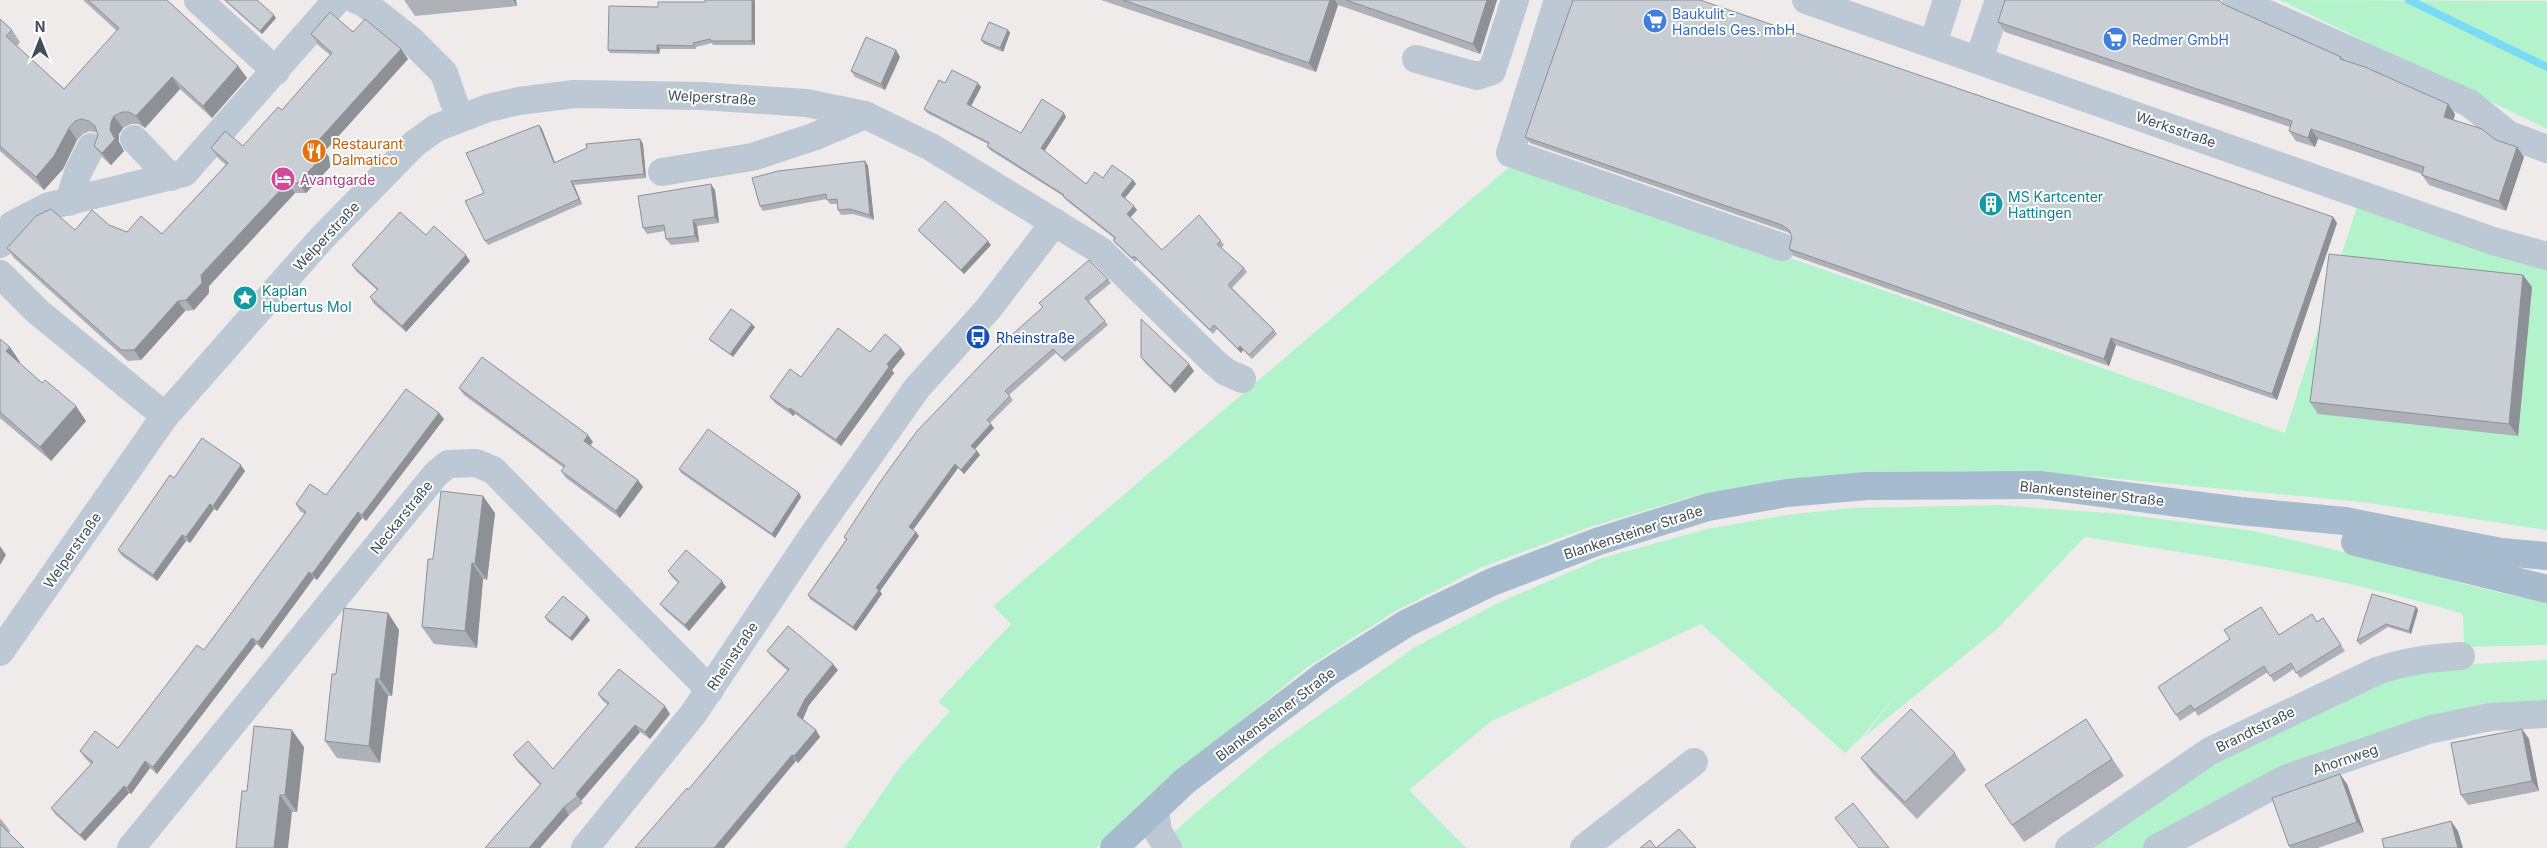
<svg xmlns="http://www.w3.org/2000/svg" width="2547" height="848" font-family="Inter,sans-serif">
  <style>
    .green { fill: #b2f3cc }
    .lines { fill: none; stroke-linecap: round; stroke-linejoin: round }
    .stream { stroke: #79dbf6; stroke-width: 8 }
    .minor { stroke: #bcc8d3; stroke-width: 28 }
    .major { stroke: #a7bbcf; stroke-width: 28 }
    .wall { fill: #adb0b6 }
    .shaded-wall { fill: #8d9094 }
    .building { fill: #c9cdd4; stroke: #8d9094 }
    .labels { text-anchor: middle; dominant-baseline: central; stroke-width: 4; stroke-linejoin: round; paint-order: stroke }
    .shop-label { font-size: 14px; fill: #366cbe; stroke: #fff; text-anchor: start }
    .street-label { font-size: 14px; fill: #424f5b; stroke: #fff }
    .food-label { font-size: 14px; fill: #c56008; stroke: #fff; text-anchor: start }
    .hotel-label { font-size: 14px; fill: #b23c85; stroke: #fff; text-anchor: start }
    .culture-label { font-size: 14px; fill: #0d838f; stroke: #fff; text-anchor: start }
    .transit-label { font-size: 14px; fill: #164399; stroke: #fff; text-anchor: start }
  </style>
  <rect width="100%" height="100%" fill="#efebeb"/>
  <g class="green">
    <polygon points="2280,0 2547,1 2547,129"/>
    <polygon points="1514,163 1920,303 2285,433 2360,197 2547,259 2547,530 2362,502 2099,477 1956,471 1780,481 1701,494 1590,527 1482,567 1392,613 1305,669 1137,807 1096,848 844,848 901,766 950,711 938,702 1011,624 993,606"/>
    <path d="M1999,505L2121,514L2254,531L2336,550L2484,589L2547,603V645L2464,647L2463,614C2339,576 2213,557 2085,537L1997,629L1864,737L1895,696L1862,737L1845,753L1701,624L1490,722L1409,790L1466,848H1156L1208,802L1270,750L1415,647L1500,602L1602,558L1707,529L1786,515L1852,508Z"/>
    <polygon points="2547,660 2547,705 2268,778 2142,848 2081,848 2216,753 2384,676 2470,664"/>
  </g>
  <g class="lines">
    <polyline class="stream" points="2409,0 2547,67"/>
    <g class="minor">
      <polyline points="198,0 276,71"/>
      <polyline points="356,0 364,3 411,40 444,73 459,117"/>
      <polyline points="1558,0 1510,153 1782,247"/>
      <polyline points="1806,0 2493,241 2547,256"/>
      <polyline points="2236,0 2469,103 2509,135 2547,149"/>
      <polyline points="1933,44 1947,0"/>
      <polyline points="1416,59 1477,76 1492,71 1515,0"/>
      <polyline points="1979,59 1999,0"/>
      <polyline points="134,139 170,177"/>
      <polyline points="662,172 752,157 813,137 865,115"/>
      <polyline points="69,202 78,172 91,147"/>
      <polyline points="0,244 12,225 49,206 184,173 337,0"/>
      <polyline points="0,274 37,311 165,416"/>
      <polyline points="0,652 165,416 321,239 414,144 436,128 488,108 519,101 574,94 702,96 806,103 865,115 931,147 1101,251 1213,361 1226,372 1242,379"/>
      <polyline points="1155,810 1158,832 1168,848"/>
      <polyline points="131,848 436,474 448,464 476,463 493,470 710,690"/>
      <polyline points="585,848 693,714 813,535 917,388 988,309 1055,222"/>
      <polyline points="1584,848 1694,762"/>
      <path d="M2069,848L2210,751L2377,671C2405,661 2432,658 2461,656"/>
      <polyline points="2157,848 2285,779 2428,730 2490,717 2547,714"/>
    </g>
    <g class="major">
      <polyline points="2355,542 2547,589"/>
      <polyline points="1114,848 1185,781 1326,674 1407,623 1492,582 1599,541 1708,507 1787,493 1867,486 2040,485 2240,511 2345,521 2501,552 2547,556"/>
    </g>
  </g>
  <g class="wall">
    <polygon points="83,0 167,0 238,66 247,78 212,118 180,89 145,128 138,124 131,124 123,128 119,134 119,142 124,151 111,165 103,158 94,146 98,135 98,133 90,131 83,134 77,140 63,169 44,190 0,151 0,19 12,30 20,42 17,46 64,89 117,31"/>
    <polygon points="224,0 257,0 276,18 262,34"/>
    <polygon points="404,0 516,0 517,6 415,16"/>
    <polygon points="705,0 754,0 755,1 755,45 713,45 712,43 696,47 696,49 660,49 659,54 610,53 608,50 658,7 705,2"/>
    <polygon points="1101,0 1497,0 1480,54 1338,5 1316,72"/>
    <polygon points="2223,4 2341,57 2344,60 2455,114 2454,120 2496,140 2517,147 2524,157 2506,211 2429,185 2422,175 2422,174 2318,139 2315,147 2296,141 2289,131 2290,127 2005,32 1998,22"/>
    <polygon points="1008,30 1010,33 1003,52 984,44 981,40"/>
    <polygon points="353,32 401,49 408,59 325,151 329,157 330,167 306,193 295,193 209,286 209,293 194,310 185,311 141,360 128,361 14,258 7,248 75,230 109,225 127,232 162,234 226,165 218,158 211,148 243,146 282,110 330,55 318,45 311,34"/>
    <polygon points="900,57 885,90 855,77 851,71"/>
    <polygon points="945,83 981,87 971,106 1021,133 1066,117 1044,151 1086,184 1103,178 1133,180 1136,184 1125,198 1137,210 1130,217 1162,250 1221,241 1224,245 1221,248 1244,268 1247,272 1232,288 1274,330 1277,334 1252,359 1243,350 1241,353 1217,329 1213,334 1137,260 1135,262 1116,244 1113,240 1115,239 1066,200 1063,196 990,150 987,146 988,144 927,113 924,109"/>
    <polygon points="539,125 542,129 555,162 640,139 643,144 646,178 574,185 582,204 488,245 485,241"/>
    <polygon points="1525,137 2333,217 2337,223 2277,400 2116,345 2109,366 1794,256 1789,249 1792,237 1792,235 1787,232 1530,143"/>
    <polygon points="865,161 868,166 874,220 853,214 841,215 838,210 837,204 830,204 827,199 763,211 760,206"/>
    <polygon points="715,190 719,223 697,226 699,242 671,245 666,239 665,231 647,234 643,228"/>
    <polygon points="918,230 991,245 964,274 921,233"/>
    <polygon points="426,235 470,261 406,332 374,304 370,297 377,290 356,271 352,265"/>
    <polygon points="1108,279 1111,283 1089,301 1108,325 1065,362 1056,353 1009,395 1013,400 990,423 994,428 975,449 980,455 964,474 958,468 913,530 916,532 919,536 880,591 882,594 856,631 810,599 808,595 846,540 844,537 1043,308 1039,303"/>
    <polygon points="2532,287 2518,436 2318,414 2310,402"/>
    <polygon points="755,327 733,357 712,342 709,339"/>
    <polygon points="0,339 20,362 19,363 86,421 51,461 0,418"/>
    <polygon points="901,348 905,354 892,370 894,373 841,446 795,414 793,416 775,403 770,397 801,377 870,352"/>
    <polygon points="1141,357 1194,371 1175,393 1145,363"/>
    <polygon points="459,388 593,442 590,445 643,487 620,518 566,478 561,471 564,468 464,395"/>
    <polygon points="439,413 444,419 366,521 362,518 317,580 314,578 262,649 256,644 157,774 150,768 131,794 129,793 85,841 55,814 51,808 91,764 85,758 80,751 118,748 204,650 305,514 300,511 296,504 326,495"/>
    <polygon points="679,469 799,493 801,497 775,538 681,473"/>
    <polygon points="245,471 217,511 214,509 190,543 186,541 157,581 122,556 118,550 174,478"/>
    <polygon points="495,513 487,580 483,579 477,648 434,644 422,627 433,559"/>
    <polygon points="668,571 726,587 689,631 665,610 660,604 679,584 672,577"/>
    <polygon points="2372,594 2416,607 2418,610 2411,634 2388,627 2360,645 2357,641"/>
    <polygon points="388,613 399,630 392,696 388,696 380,763 337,758 325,741 336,674"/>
    <polygon points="587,616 590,620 572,641 547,621 545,617"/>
    <polygon points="2323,618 2345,651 2300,678 2294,669 2274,682 2268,672 2198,716 2195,711 2180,721 2158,687 2279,634 2317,622"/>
    <polygon points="767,651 838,670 809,705 803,719 816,730 820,737 798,763 796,761 688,790 788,671 772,657"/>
    <polygon points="598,694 670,714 650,739 640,732 581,801 583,803 569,815 540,848 485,848 540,785 518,762 513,755 553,769 608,705 603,701"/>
    <polygon points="2522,729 2529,739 2539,791 2468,805 2461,795"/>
    <polygon points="2097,736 2124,776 2024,842 2012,825"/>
    <polygon points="304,747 297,812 292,812 247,791"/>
    <polygon points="1955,753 1966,770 1917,819 1873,774 1861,758"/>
    <polygon points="2347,784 2364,832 2318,848 2290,848 2289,846"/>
    <polygon points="0,818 10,831 0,848"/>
  </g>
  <g class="shaded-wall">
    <polygon points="513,0 516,0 517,6"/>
    <polygon points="752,0 754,0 755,1 755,45 752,41"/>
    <polygon points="1330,0 1335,0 1338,5 1316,72 1309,63"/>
    <polygon points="1487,0 1497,0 1480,54 1473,44"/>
    <polygon points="274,15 276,18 262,34 260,31"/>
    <polygon points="1008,30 1010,33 1003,52 1000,48"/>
    <polygon points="657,45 660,49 659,54 657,51"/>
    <polygon points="401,49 408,59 325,151 329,157 330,167 306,193 298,183 317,142"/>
    <polygon points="896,50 900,57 885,90 881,84"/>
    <polygon points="238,66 247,78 212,118 203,106"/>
    <polygon points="172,77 180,89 145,128 136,116"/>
    <polygon points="978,83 981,87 970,108 967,104"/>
    <polygon points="2448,104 2455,114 2451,126 2444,117"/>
    <polygon points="1064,113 1066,117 1044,152 1041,148"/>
    <polygon points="114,116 123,128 119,134 119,142 124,151 111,165 102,153 110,130 111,122"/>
    <polygon points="539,125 542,129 556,167 554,163"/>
    <polygon points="69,128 77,140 63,169 44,190 36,177"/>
    <polygon points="2311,129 2318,139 2315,147 2308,138"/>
    <polygon points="640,139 643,144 646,178 644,174"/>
    <polygon points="2517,147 2524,157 2506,211 2499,201"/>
    <polygon points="865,161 868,166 874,220 870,215"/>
    <polygon points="1133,180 1136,184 1124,199 1121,195"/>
    <polygon points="571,181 574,185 582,204 579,199"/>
    <polygon points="287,183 295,193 209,286 209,293 194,310 186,300 201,275"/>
    <polygon points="711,184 715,190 719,223 715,217"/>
    <polygon points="1134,206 1137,210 1130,218 1127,214"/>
    <polygon points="2333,217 2337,223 2277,400 2272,394"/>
    <polygon points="693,220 697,226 699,242 695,236"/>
    <polygon points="988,241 991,245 964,274 961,270"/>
    <polygon points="466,255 470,261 406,332 402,326"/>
    <polygon points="2523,275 2532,287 2518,436 2509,424"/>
    <polygon points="178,301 185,311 141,360 134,350"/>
    <polygon points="752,324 755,327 733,357 730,354"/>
    <polygon points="2111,338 2116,345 2109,366 2104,359"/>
    <polygon points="1240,346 1243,350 1241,353 1238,349"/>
    <polygon points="10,347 20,362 16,366 6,351"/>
    <polygon points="901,348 905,354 892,370 894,373 841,446 836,440 887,364"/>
    <polygon points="1189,364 1194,371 1175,393 1170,386"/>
    <polygon points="76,406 86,421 51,461 40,447"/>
    <polygon points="790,408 795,414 793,416 789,410"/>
    <polygon points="439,413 444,419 366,521 362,515"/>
    <polygon points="991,424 994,428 974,450 971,446"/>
    <polygon points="588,435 593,442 589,447 584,441"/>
    <polygon points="977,451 980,455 964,474 961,470"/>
    <polygon points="955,464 958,468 912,531 909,527"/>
    <polygon points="241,465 245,471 217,511 213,506"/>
    <polygon points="638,480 643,487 620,518 616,511"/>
    <polygon points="799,493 801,497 775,538 772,534"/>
    <polygon points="483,496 495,513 487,580 475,564"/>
    <polygon points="210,504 214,509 190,543 186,537"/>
    <polygon points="358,512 362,518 317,580 312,574"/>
    <polygon points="916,532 919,536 880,591 882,594 856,631 853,627 876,588"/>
    <polygon points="182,535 186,541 157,581 153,575"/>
    <polygon points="0,546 6,555 0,565"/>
    <polygon points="472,563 483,579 477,648 465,631"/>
    <polygon points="309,572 314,578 262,649 258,642"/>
    <polygon points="722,581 726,587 689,631 685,625"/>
    <polygon points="2416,607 2418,610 2411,634 2409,631"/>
    <polygon points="388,613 399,630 392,696 380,679"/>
    <polygon points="587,616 590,620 572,641 570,638"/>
    <polygon points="252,638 256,644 157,774 153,767"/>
    <polygon points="833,664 838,670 809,705 802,721 797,715 805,699"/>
    <polygon points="376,679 388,696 380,763 369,746"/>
    <polygon points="665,706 670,714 650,739 645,732"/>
    <polygon points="635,725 640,732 581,801 576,794"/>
    <polygon points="2522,729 2529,739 2539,791 2532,781"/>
    <polygon points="292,730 304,747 297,812 285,795"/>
    <polygon points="816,730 820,737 798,763 794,756"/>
    <polygon points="792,755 796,761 724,848 714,848"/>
    <polygon points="145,761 150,768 131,794 127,788"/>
    <polygon points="2340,774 2347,784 2364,832 2357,822"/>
    <polygon points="124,786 129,793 85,841 80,835"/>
    <polygon points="280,795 292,812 288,848 274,848"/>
    <polygon points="564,807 569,815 540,848 529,848"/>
    <polygon points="2451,821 2458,831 2463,848 2458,848"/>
  </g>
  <g class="building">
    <polygon points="88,0 167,0 238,66 203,106 172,77 136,116 129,112 122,112 114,116 111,122 110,130 115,139 102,153 94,146 98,135 95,126 89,121 81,119 75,121 69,128 54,156 36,177 0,146 0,19 12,30 6,36 64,89 119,28"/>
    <polygon points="225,0 257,0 274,15 260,31"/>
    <polygon points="705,0 752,0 752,41 711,41 710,39 693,43 694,46 657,45 657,51 608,50 609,6 658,7 658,2 705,2"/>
    <polygon points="1123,0 1330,0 1309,63"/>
    <polygon points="1346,0 1487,0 1473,44"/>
    <polygon points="1573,0 1700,0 2333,217 2272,394 2111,338 2104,359 1789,249 1792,237 1789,230 1782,225 1525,137"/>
    <polygon points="2005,0 2219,0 2223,4 2341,57 2340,59 2365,67 2448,104 2444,117 2482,129 2496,140 2517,147 2499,201 2422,175 2424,167 2311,129 2308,138 2289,131 2292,121 1998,22"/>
    <polygon points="330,12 353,32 365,19 401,49 317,142 322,146 322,157 298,183 287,183 201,275 202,283 186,300 178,301 134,350 121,350 7,248 36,216 51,209 75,230 92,210 109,225 127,232 141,216 162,234 228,163 211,148 225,131 243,146 278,107 282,110 332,53 311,34"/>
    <polygon points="989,22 1008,30 1000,48 981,40"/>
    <polygon points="866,37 896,50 881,84 851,71"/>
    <polygon points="952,70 978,83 967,104 1021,133 1042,99 1064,113 1041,148 1086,184 1095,172 1103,178 1112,165 1133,180 1121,195 1134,206 1127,214 1162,250 1199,215 1221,241 1217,244 1244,268 1228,285 1274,330 1249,355 1240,346 1238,349 1214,325 1210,330 1134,256 1132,258 1113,240 1116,238 1063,196 1064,195 987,146 989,143 924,109 939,80 945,83"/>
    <polygon points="539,125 554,163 587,148 586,144 640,139 644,174 571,181 579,199 485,241 465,201 484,193 466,153"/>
    <polygon points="865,161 870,215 850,209 838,210 837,199 827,200 826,194 760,206 752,178 778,171"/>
    <polygon points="711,184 715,217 693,220 695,236 666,239 664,225 643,228 638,196"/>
    <polygon points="945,201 988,241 961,270 918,230"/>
    <polygon points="400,212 426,235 434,226 466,255 402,326 370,297 378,289 352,265"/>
    <polygon points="2329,254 2523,275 2509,424 2310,402"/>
    <polygon points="1089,260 1108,279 1085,298 1105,321 1062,358 1053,349 1005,391 1010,396 987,420 991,424 971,446 977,451 961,470 955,464 909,527 916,532 876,588 879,590 853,627 808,595 847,539 844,537 880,482 917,431 994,351 1043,307 1039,303"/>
    <polygon points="731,309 752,324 730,354 709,339"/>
    <polygon points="1141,319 1189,364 1170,386 1141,357"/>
    <polygon points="838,328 870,352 885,334 901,348 887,364 889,367 836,440 790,408 789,410 770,397 790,369 801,377"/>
    <polygon points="0,339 10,347 6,351 42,383 45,380 76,406 40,447 0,412"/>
    <polygon points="482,357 588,435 584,441 638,480 616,511 561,471 565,466 459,388"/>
    <polygon points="406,389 439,413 362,515 358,512 312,574 309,572 258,642 252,638 153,767 145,761 127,788 124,786 80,835 51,808 93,762 80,751 95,731 118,748 197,645 204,650 306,512 296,504 310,484 326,495"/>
    <polygon points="708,429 799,493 772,534 679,469"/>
    <polygon points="202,438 241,465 213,506 210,504 186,537 182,535 153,575 118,550 170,475 174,478"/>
    <polygon points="441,491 483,496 475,564 472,563 465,631 422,627 428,559 433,559"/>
    <polygon points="686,550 722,581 685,625 660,604 679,582 668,571"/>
    <polygon points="2372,594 2416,607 2409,631 2386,624 2357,641"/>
    <polygon points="563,596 587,616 570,638 545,617"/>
    <polygon points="2261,607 2279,635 2312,614 2317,622 2323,618 2341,645 2296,673 2291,663 2270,676 2264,666 2194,710 2191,705 2176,715 2158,687 2230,639 2224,630"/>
    <polygon points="344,608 388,613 380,679 376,679 369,746 325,741 332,674 336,674"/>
    <polygon points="788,626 833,664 805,699 797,715 816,730 794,756 792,755 714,848 635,848 687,788 688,790 789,669 767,651"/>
    <polygon points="619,669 665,706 645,732 635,725 576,794 578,796 564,807 529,848 485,848 541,784 513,755 528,741 553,769 609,703 598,694"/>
    <polygon points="1911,709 1955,753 1905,802 1861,758"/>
    <polygon points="2086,719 2112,759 2012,825 1985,785"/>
    <polygon points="254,726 292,730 285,795 280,795 274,848 236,848 242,791 247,791"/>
    <polygon points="2522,729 2532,781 2461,795 2451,743"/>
    <polygon points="2340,774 2357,822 2289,846 2272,798"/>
    <polygon points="1853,803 1889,848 1859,848 1835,818"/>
    <polygon points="2451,821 2458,848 2384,848 2382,839"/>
    <polygon points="0,824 24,848 0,848"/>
    <polygon points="1679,829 1696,848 1640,848 1650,840 1656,848"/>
  </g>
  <defs>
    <symbol id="supermarket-disc" viewBox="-11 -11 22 22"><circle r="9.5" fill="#3f7fe0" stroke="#fff"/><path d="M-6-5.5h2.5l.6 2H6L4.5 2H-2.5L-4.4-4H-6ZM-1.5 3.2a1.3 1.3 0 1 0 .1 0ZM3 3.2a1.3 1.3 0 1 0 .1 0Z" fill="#fff"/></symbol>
    <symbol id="restaurant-disc" viewBox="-11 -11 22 22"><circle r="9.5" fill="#e8710a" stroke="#fff"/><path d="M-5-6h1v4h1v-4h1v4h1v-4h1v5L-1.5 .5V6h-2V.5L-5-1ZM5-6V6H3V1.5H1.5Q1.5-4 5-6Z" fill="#fff"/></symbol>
    <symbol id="hotel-disc" viewBox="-11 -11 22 22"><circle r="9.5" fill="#d1479c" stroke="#fff"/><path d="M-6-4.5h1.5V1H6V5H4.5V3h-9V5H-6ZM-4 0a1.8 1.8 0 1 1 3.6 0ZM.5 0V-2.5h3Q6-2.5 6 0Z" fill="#fff"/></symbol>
    <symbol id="building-disc" viewBox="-11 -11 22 22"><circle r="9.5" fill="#0f9aa8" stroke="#fff"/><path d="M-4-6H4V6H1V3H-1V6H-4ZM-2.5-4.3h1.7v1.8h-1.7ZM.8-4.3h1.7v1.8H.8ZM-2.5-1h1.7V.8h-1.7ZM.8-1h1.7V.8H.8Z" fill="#fff"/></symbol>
    <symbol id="sight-disc" viewBox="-11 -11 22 22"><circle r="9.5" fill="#0f9aa8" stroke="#fff"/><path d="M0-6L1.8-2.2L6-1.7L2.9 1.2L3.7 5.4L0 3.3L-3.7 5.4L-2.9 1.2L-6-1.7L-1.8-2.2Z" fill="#fff"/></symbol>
    <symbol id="bus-disc" viewBox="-11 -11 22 22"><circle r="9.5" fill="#1a4fb4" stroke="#fff"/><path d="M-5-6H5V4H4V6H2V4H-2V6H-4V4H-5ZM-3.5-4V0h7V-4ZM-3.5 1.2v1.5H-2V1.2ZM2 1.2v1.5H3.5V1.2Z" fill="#fff"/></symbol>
  </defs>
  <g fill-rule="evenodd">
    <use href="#supermarket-disc" x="1641" y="7" width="28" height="28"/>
    <use href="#supermarket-disc" x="2101" y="25" width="28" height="28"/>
    <use href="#restaurant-disc" x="300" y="137" width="28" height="28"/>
    <use href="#hotel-disc" x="269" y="165" width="28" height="28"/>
    <use href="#building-disc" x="1977" y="190" width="28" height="28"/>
    <use href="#sight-disc" x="231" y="284" width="28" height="28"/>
    <use href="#bus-disc" x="964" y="323" width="28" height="28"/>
  </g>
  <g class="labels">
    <g class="shop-label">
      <text x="1672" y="13">Baukulit -<tspan x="1672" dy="16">Handels Ges. mbH</tspan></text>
      <text x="2132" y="39">Redmer GmbH</text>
    </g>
    <g class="street-label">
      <text transform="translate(712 97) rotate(3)">Welperstraße</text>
      <text transform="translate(2176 129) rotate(19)">Werksstraße</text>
      <text transform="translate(326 236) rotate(-47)">Welperstraße</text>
      <text transform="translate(2092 493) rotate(6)">Blankensteiner Straße</text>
      <text transform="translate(401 517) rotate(-51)">Neckarstraße</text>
      <text transform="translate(1633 532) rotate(-18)">Blankensteiner Straße</text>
      <text transform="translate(72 550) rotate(-55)">Welperstraße</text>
      <text transform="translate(732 656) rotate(-56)">Rheinstraße</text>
      <text transform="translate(1275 714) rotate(-37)">Blankensteiner Straße</text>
      <text transform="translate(2255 729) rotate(-26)">Brandtstraße</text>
      <text transform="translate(2345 759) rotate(-19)">Ahornweg</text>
    </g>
    <g class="food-label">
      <text x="332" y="143">Restaurant<tspan x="332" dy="16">Dalmatico</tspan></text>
    </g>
    <g class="hotel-label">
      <text x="300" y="179">Avantgarde</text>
    </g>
    <g class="culture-label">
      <text x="2008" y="196">MS Kartcenter<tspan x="2008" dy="16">Hattingen</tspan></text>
      <text x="262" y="290">Kaplan<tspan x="262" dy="16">Hubertus Mol</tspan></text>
    </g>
    <g class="transit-label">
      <text x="996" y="337">Rheinstraße</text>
    </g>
  </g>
  <g transform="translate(40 40)" stroke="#ffffff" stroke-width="4" paint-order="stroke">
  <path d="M0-4L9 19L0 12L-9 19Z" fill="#424f5b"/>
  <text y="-8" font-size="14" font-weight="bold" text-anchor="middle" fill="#424f5b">N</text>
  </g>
</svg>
